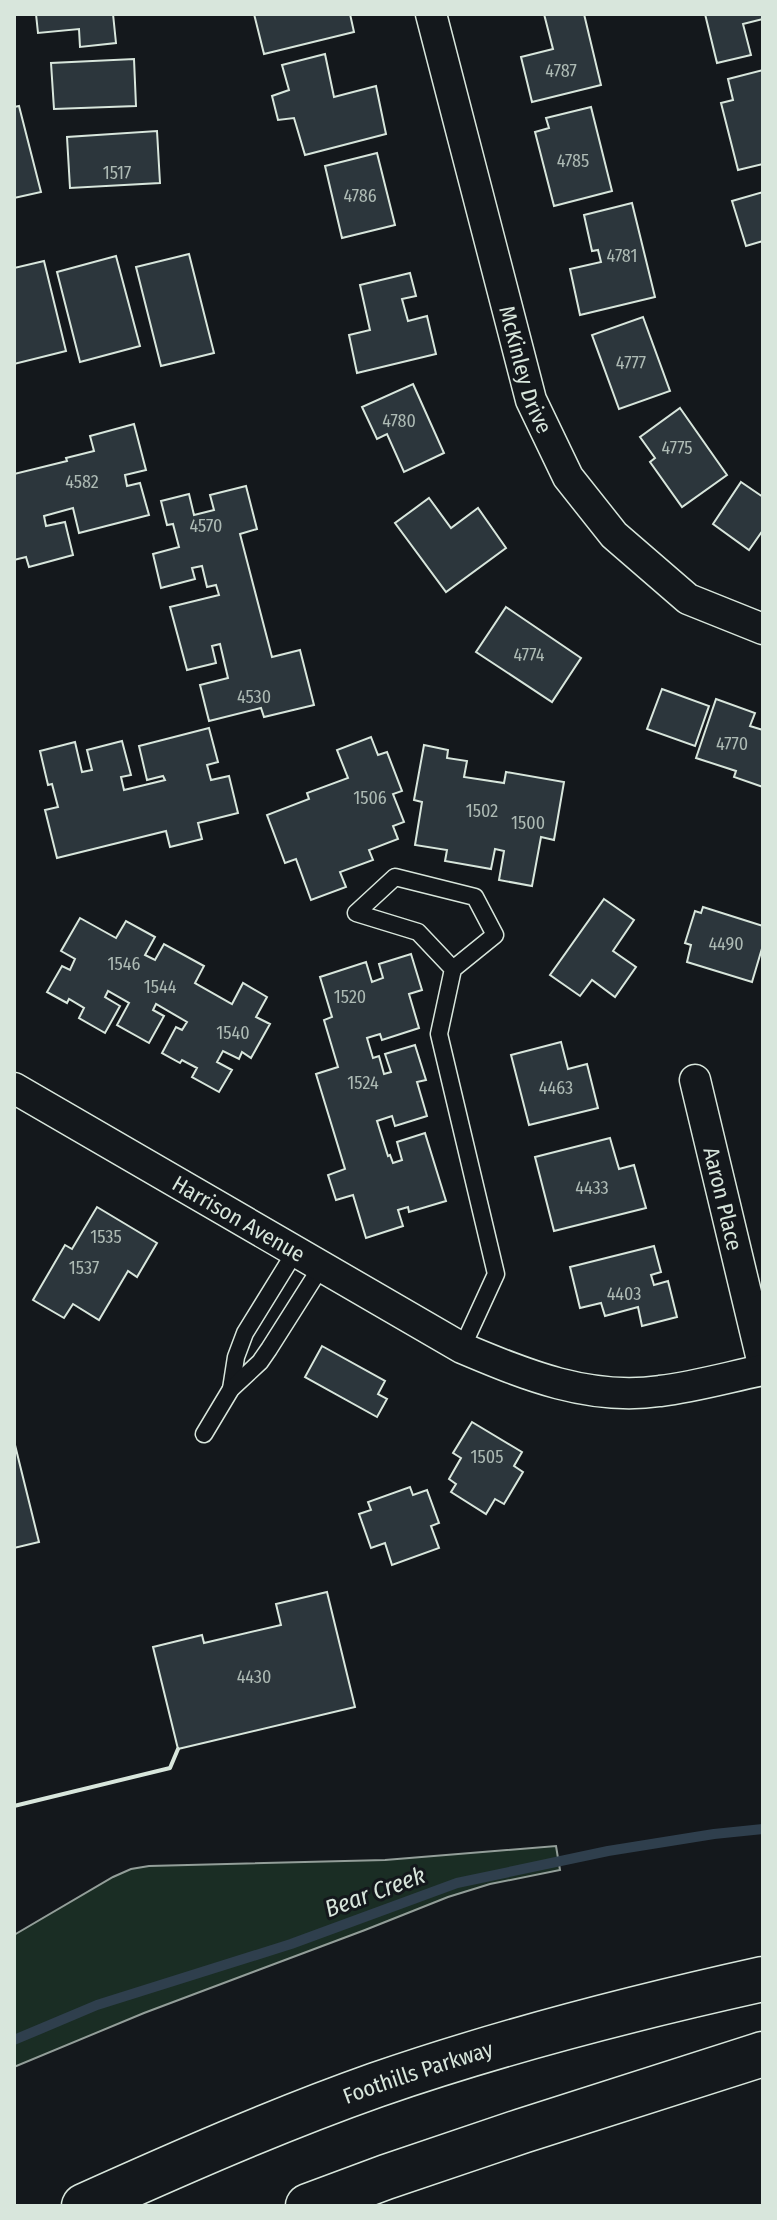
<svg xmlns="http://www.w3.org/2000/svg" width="777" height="2220" font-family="'Fira Sans Condensed',sans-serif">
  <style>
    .green { fill: #1a2d24; stroke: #939e99; stroke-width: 2 }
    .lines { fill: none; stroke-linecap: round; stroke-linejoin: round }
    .stream { stroke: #2f3f4d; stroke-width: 10 }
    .building { fill: #2c363c; stroke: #d8e6dc; stroke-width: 2 }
    .lane-casing { stroke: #d8e6dc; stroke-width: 19 }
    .street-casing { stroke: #d8e6dc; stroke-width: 33 }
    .highway-casing { stroke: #d8e6dc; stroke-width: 47 }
    .lane { stroke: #14181c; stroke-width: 16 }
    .street { stroke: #14181c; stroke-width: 30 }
    .highway { stroke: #14181c; stroke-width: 44 }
    .wall { stroke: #d8e6dc; stroke-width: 4 }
    .labels { text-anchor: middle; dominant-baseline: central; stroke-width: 6; stroke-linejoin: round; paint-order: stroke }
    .number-label { font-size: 18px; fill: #adbab4 }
    .street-label { font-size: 22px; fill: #d8e6dc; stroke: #14181c }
    .water-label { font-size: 24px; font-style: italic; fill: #d8e6dc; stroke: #14181c }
  </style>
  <rect width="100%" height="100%" fill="#14181c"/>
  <polygon class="green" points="556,1846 560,1870 490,1884 448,1897 365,1930 144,2013 14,2067 14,1935 113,1877 131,1869 149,1866 385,1860"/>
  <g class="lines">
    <polyline class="stream" points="14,2040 97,2005 291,1944 457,1883 608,1851 714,1834 763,1829"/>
  </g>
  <g class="building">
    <polygon points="36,14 113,14 116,43 80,47 79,29 38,33"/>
    <polygon points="254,14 350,14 354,32 264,54"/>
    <polygon points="544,14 584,14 601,85 532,102 521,57 553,49"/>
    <polygon points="705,14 762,14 763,19 743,24 751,55 717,63"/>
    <polygon points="325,54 334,97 376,86 386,134 305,155 294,118 278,120 272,96 289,90 282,65"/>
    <polygon points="134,59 136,106 54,109 51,63"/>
    <polygon points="763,70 763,164 738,170 721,103 733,100 728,79"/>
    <polygon points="19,106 41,192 14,198 14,107"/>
    <polygon points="591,107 612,191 554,206 535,132 549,128 546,118"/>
    <polygon points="157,131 160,183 70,188 67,137"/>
    <polygon points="377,153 395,225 342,238 325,166"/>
    <polygon points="763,192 763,241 746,246 732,201"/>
    <polygon points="632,203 655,297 580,315 570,269 601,262 598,250 592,251 584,215"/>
    <polygon points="189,254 214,353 161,366 136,267"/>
    <polygon points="116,256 140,346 80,362 57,272"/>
    <polygon points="44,261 66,351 14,364 14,268"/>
    <polygon points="410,273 416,296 402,299 408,321 427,316 436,354 357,373 349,335 370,330 360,285"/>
    <polygon points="643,317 670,391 619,409 592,335"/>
    <polygon points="413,384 444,453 404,472 387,434 377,439 362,407"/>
    <polygon points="680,408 727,475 682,507 650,462 655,458 640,437"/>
    <polygon points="134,424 146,470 125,475 127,486 140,483 149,515 79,533 73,508 44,516 46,526 65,522 73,555 29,567 26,557 14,560 14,474 67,461 66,458 94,451 90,436"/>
    <polygon points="741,482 763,497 763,530 749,550 713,524"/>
    <polygon points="246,486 257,529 240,534 272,657 300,650 314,705 264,717 261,708 209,721 200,685 228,678 220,644 212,646 216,663 187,670 170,607 219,595 216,585 207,587 202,566 192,568 195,579 161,588 153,554 179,547 173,524 167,525 161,501 189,494 194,515 214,510 210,495"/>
    <polygon points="429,498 451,528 478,508 506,548 446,592 395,523"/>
    <polygon points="506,607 581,658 552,702 476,652"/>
    <polygon points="662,689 709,706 695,746 647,729"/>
    <polygon points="716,699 755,713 750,726 763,730 763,787 734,777 736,771 696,758"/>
    <polygon points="209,728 218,762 207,765 211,780 229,776 238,813 198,823 202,839 170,847 166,831 57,858 45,810 58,807 52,784 48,785 40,751 75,742 82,772 92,770 87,750 122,741 131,775 121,777 124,790 165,780 163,776 147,780 139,746"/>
    <polygon points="371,737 378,755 387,752 402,791 393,794 404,822 393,826 398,839 369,850 373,860 340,872 346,887 311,900 296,859 285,863 267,815 309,799 307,793 348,778 337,750"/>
    <polygon points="424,745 448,750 447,758 467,761 464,777 504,783 506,772 564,782 554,840 541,837 532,886 499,880 504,851 495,849 491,869 445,861 447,850 415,845 422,802 414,800"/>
    <polygon points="604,899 634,920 613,951 636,967 615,997 592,980 580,996 550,975"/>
    <polygon points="703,907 763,926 763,945 752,982 687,962 691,945 685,943 695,911 701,913"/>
    <polygon points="80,918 116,938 126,921 155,937 145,955 155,960 164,944 204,966 195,983 232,1004 243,983 267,997 256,1017 270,1024 251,1058 242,1052 239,1059 223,1051 217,1062 232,1070 219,1092 192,1077 197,1068 182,1060 180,1063 162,1053 176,1027 182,1030 187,1022 156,1004 153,1010 164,1016 149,1043 117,1025 129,1003 108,991 105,997 120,1006 105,1033 79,1018 84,1008 69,999 67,1003 47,992 62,966 70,970 75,959 61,951"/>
    <polygon points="411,954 422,990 409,994 419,1028 382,1040 380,1034 367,1038 373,1058 379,1056 384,1074 391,1072 385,1054 415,1045 426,1080 417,1082 427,1116 395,1126 392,1116 377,1121 388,1156 390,1155 393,1163 402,1160 397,1142 425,1133 446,1201 409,1212 408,1207 398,1210 403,1226 366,1238 353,1195 336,1200 328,1175 345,1169 316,1074 338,1067 324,1020 332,1017 320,977 366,962 372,982 383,978 379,964"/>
    <polygon points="561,1042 568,1069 587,1064 598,1108 529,1125 511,1055"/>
    <polygon points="610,1138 619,1169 634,1165 646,1208 554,1231 535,1157"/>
    <polygon points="97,1207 157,1243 137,1277 128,1271 99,1320 73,1304 64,1318 33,1300 65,1245 72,1249"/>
    <polygon points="654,1246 661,1272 651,1275 654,1285 668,1281 677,1317 642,1326 638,1307 605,1316 601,1303 580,1308 570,1267"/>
    <polygon points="322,1346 385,1381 378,1394 387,1399 377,1417 305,1377"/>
    <polygon points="472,1422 522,1452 514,1466 523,1472 504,1504 495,1499 486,1514 451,1492 456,1484 449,1479 461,1458 453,1453"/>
    <polygon points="14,1441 39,1542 14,1548"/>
    <polygon points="410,1487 413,1495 427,1490 439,1523 431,1526 439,1548 392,1565 385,1543 371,1548 359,1514 371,1510 368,1502"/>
    <polygon points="327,1592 355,1707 178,1749 153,1647 202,1635 204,1643 281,1625 276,1604"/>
  </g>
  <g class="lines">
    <defs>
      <g id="lane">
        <polyline points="453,969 418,932 356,913 395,877 475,897 495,935 453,969 439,1034 496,1274 462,1348"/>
        <polyline points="231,1389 236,1357 245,1333 295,1252"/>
        <polyline points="204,1434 231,1389 260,1362 269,1349 321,1267"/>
      </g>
      <g id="street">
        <path id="s1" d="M431,14L531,400L568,477L614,535L688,599L763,629"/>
        <path id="s2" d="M695,1080L763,1364"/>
        <path id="s3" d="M14,1088L462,1348C526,1375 589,1401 660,1391C694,1387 729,1377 763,1370"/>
      </g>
      <g id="highway">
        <path id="s4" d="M84,2206C180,2163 277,2120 376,2085C503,2041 632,2008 763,1979"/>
        <polyline points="308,2206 386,2177 522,2131 763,2054"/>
      </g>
    </defs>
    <use href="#lane" class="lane-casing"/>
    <use href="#street" class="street-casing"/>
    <use href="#highway" class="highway-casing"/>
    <use href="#lane" class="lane"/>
    <use href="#street" class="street"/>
    <use href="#highway" class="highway"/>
    <polyline class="wall" points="14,1806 170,1768 178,1749"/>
  </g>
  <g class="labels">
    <g class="number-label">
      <text x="561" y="71">4787</text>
      <text x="573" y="161">4785</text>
      <text x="117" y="173">1517</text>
      <text x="360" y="196">4786</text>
      <text x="622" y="256">4781</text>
      <text x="631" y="363">4777</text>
      <text x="399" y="421">4780</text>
      <text x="677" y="448">4775</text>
      <text x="82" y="482">4582</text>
      <text x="206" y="526">4570</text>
      <text x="529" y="655">4774</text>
      <text x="254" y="697">4530</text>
      <text x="732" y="744">4770</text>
      <text x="370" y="798">1506</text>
      <text x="482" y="811">1502</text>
      <text x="528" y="823">1500</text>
      <text x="726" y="944">4490</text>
      <text x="124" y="964">1546</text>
      <text x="160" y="987">1544</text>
      <text x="350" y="997">1520</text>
      <text x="233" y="1033">1540</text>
      <text x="363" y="1083">1524</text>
      <text x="556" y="1088">4463</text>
      <text x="592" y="1188">4433</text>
      <text x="106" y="1237">1535</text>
      <text x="84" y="1268">1537</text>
      <text x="624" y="1294">4403</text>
      <text x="487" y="1457">1505</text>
      <text x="254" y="1677">4430</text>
    </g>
    <g class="street-label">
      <text stroke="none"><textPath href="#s1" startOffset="368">McKinley Drive</textPath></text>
      <text stroke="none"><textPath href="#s2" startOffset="122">Aaron Place</textPath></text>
      <text stroke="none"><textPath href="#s3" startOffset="260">Harrison Avenue</textPath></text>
      <text stroke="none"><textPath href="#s4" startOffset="360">Foothills Parkway</textPath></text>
    </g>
    <g class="water-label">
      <text transform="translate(375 1892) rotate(-20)">Bear Creek</text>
    </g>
  </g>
  <rect width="777" height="2220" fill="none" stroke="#d8e6dc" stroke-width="32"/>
</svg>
